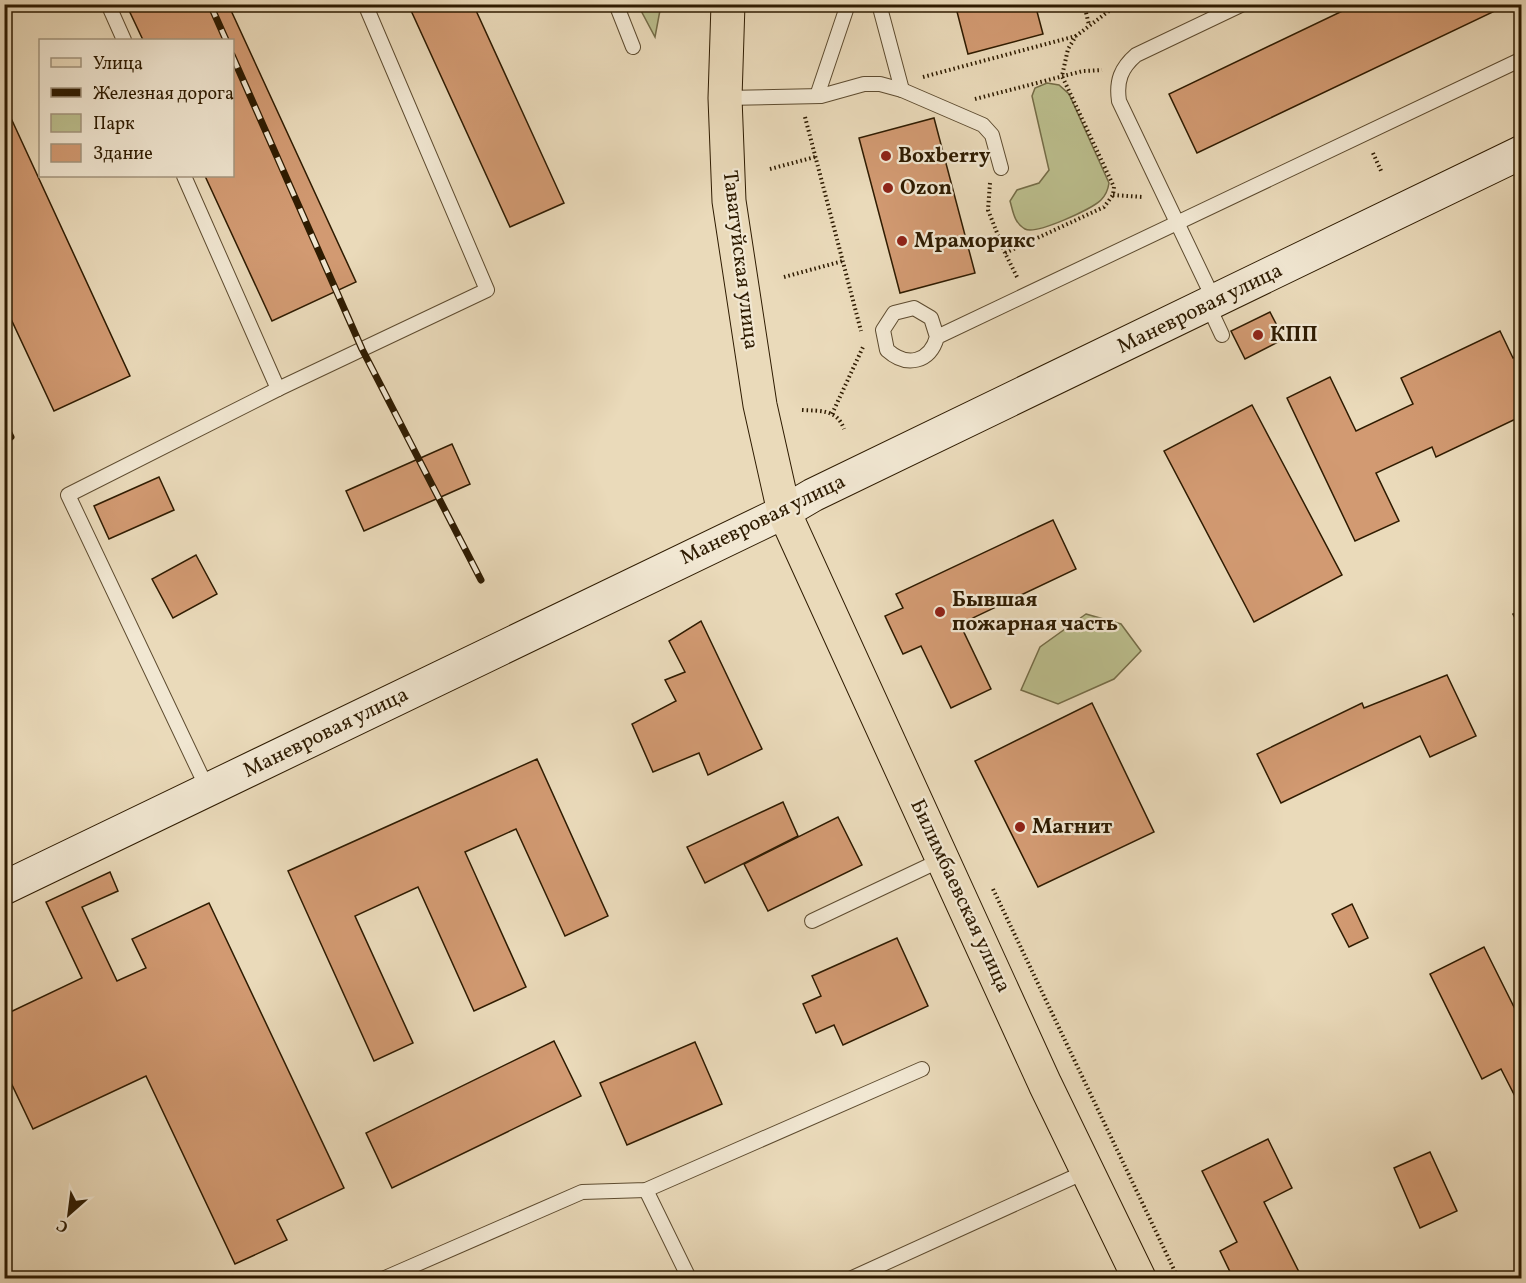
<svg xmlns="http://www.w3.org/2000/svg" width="1526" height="1283" font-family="Vollkorn,serif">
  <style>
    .green { fill: #bbbe8d; stroke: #746c47; stroke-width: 1.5 }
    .building { fill: #d29a72; stroke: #2e1b01; stroke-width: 1.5 }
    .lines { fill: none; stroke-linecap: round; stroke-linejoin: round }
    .lane-casing { stroke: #5d4b2f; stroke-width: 16 }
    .secondary-casing { stroke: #2e1b01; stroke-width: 35 }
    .primary-casing { stroke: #2e1b01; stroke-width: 35 }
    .path { stroke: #2e1b01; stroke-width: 4; stroke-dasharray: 1.5 3; stroke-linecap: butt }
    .lane { stroke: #f1e7d2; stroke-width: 14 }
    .secondary { stroke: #f1e7d2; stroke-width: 33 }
    .primary { stroke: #eadaba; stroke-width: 33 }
    .rail-casing { stroke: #2e1b01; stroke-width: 7 }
    .rail { stroke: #f1e7d2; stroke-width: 4.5; stroke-dasharray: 14; stroke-linecap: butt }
    .poi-dot { fill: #8f2418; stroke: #f1e7d2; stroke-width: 2 }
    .labels { text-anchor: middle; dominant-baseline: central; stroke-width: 4.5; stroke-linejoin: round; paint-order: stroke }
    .poi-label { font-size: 21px; font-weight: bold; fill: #2e1b01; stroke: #f1e7d2; text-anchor: start }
    .street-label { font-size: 21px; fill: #2e1b01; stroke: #f1e7d2 }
  </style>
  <rect width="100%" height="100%" fill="#eadaba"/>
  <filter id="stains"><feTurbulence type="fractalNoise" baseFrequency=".00333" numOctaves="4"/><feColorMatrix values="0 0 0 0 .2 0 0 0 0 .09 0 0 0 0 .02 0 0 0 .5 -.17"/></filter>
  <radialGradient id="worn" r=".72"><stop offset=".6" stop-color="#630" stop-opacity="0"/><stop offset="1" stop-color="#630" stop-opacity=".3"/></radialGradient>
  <g class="green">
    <polygon points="638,5 661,5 655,37"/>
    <path d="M1047,83L1059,85L1069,94L1109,183C1108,190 1106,195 1101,200C1092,209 1036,235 1025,229C1014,223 1013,211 1010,201L1017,190L1039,183L1049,170L1032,96L1035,88Z"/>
    <polygon points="1086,614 1121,624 1141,651 1114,679 1058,704 1021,690 1040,647"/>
  </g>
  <g class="building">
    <polygon points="126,4 228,4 356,282 272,321 205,176 232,176 232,40 143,40"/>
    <polygon points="408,4 473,4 564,203 510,227"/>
    <polygon points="955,4 1035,4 1043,34 968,54"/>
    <polygon points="1357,4 1494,4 1497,10 1197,153 1169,94"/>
    <polygon points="4,103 130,376 54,411 4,304"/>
    <polygon points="934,118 975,273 900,293 859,138"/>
    <polygon points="1270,312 1284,339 1245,359 1231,331"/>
    <polygon points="1500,331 1513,358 1522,353 1522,416 1436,457 1432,447 1376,473 1399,521 1355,541 1287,398 1330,377 1356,431 1413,404 1401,378"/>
    <polygon points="1252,405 1342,575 1254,622 1164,451"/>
    <polygon points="452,444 470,484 364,531 346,491"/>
    <polygon points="159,477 174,510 109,539 94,506"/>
    <polygon points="1053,520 1076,569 960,624 991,689 951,708 921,646 903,654 885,616 903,608 896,594"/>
    <polygon points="196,555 217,594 173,618 152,579"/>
    <polygon points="1522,610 1522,632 1513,614"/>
    <polygon points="701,621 762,749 708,775 699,753 653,772 632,724 676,701 665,680 685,672 669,641"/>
    <polygon points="1447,675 1476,736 1430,757 1420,736 1281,803 1257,754 1362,703 1364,708"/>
    <polygon points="1092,703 1154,832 1038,887 975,761"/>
    <polygon points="537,759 608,916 565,936 516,829 465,852 526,987 474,1011 418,887 355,916 413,1043 374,1061 288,871"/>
    <polygon points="783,802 798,836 705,883 687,847"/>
    <polygon points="838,817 862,865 768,911 744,864"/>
    <polygon points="110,872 118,891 82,907 117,981 146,968 132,939 209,903 344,1188 277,1220 287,1240 235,1264 146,1076 33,1129 4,1068 4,1015 82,978 46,902"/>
    <polygon points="1352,904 1368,938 1349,947 1332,914"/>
    <polygon points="897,938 928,1006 843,1045 834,1025 816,1033 803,1004 821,996 812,976"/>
    <polygon points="1484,947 1522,1023 1522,1110 1501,1069 1482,1079 1430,974"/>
    <polygon points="554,1041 581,1096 392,1188 366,1133"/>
    <polygon points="695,1042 722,1104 627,1145 600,1083"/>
    <polygon points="1268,1139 1292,1188 1264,1202 1302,1278 1233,1278 1220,1251 1237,1242 1202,1171"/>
    <polygon points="1430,1152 1457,1211 1420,1228 1394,1168"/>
  </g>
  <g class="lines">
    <defs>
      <g id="lane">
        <polyline points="108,4 124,40"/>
        <polyline points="616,4 633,47"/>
        <polyline points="879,4 902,90"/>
        <polyline points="817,96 848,4"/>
        <polyline points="725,98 821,96 864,84 880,84 902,90 983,125 992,135 1001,168"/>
        <polyline points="184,176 278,389"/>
        <path d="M1215,302L1119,101C1116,81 1121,68 1136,55L1243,4"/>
        <polyline points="1208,305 1222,335"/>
        <path d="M937,337L931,318L914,308L894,313L883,330L887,350C907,368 930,362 937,337L1522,59"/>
        <polyline points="208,790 68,495 278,389 487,290 365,4"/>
        <polyline points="812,921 943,859"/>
        <polyline points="646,1190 689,1278"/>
        <polyline points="385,1278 582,1192 646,1190 922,1069"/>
        <polyline points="852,1278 1087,1171"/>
      </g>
      <polyline id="secondary" points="4,888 784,512 813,495 1522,152"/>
      <polyline id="primary" points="728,4 725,98 729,201 760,405 784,512 1045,1084 1139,1278"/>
    </defs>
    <use href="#lane" class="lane-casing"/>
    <use href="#secondary" class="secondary-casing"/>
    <use href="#primary" class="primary-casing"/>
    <g class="path">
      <polyline points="1084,4 1089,25"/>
      <polyline points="923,77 1076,36"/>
      <polyline points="975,99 1083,71 1102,70"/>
      <polyline points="805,117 861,331"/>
      <polyline points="1373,153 1382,173"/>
      <polyline points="770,169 815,157"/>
      <polyline points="990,183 988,210 1005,253"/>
      <polyline points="1113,195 1143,197"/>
      <polyline points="784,277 843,261"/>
      <polyline points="1017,277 1005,253 1104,207 1113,195 1114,187 1062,76 1068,49 1076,36 1118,4"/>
      <path d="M802,410C820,411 837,409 844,429"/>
      <polyline points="832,414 863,347"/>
      <polyline points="993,889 1178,1278"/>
    </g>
    <use href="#lane" class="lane"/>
    <use href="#secondary" class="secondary"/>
    <use href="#primary" class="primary"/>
    <defs>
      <g id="rail">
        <polyline points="210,4 226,40"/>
        <polyline points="232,55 362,349 481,580"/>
        <polyline points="4,423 11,437"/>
      </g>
    </defs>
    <use href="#rail" class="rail-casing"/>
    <use href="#rail" class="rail"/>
  </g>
  <g class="poi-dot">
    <circle cx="886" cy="156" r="6"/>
    <circle cx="888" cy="188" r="6"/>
    <circle cx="902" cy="241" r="6"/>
    <circle cx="1258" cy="335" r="6"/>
    <circle cx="940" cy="612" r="6"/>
    <circle cx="1020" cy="827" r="6"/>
  </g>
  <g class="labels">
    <g class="poi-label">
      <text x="898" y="156">Boxberry</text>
      <text x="900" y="188">Ozon</text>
      <text x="914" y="241">Мраморикс</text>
      <text x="1270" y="335">КПП</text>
      <text x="952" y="600">Бывшая<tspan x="952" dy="24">пожарная часть</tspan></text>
      <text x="1032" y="827">Магнит</text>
    </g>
    <g class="street-label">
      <text transform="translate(740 260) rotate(83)">Таватуйская улица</text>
      <text transform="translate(1200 309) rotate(-26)">Маневровая улица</text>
      <text transform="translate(763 520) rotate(-26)">Маневровая улица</text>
      <text transform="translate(326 733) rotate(-26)">Маневровая улица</text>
      <text transform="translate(960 896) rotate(65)">Билимбаевская улица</text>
    </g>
  </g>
  <rect width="1526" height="1283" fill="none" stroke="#eadaba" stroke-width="24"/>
  <rect x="6" y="6" width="1514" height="1271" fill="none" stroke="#2e1b01" stroke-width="3"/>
  <rect x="12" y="12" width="1502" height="1259" fill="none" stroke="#2e1b01" stroke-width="1.5"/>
  <rect x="39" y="39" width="195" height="138" fill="#f1e7d2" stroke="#a3957e" stroke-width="1.5"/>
  <rect x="51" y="58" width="30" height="9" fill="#eadaba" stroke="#a3957e" stroke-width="1.5"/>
  <text x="93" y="69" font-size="18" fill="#2e1b01">Улица</text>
  <rect x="51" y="88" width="30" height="9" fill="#2e1b01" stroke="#a3957e" stroke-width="1.5"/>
  <text x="93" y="99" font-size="18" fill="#2e1b01">Железная дорога</text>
  <rect x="51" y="114" width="30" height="18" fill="#bbbe8d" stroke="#a3957e" stroke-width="1.5"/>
  <text x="93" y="129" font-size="18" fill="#2e1b01">Парк</text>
  <rect x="51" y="144" width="30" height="18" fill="#d29a72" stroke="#a3957e" stroke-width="1.5"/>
  <text x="93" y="159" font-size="18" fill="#2e1b01">Здание</text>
  <g transform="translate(69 1214) rotate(208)" stroke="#f1e7d2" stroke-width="4.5" paint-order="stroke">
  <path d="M0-4.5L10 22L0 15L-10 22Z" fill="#2e1b01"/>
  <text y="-9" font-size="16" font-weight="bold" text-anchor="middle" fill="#2e1b01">С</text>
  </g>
  <rect width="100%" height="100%" filter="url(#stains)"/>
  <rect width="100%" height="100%" fill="url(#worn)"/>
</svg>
